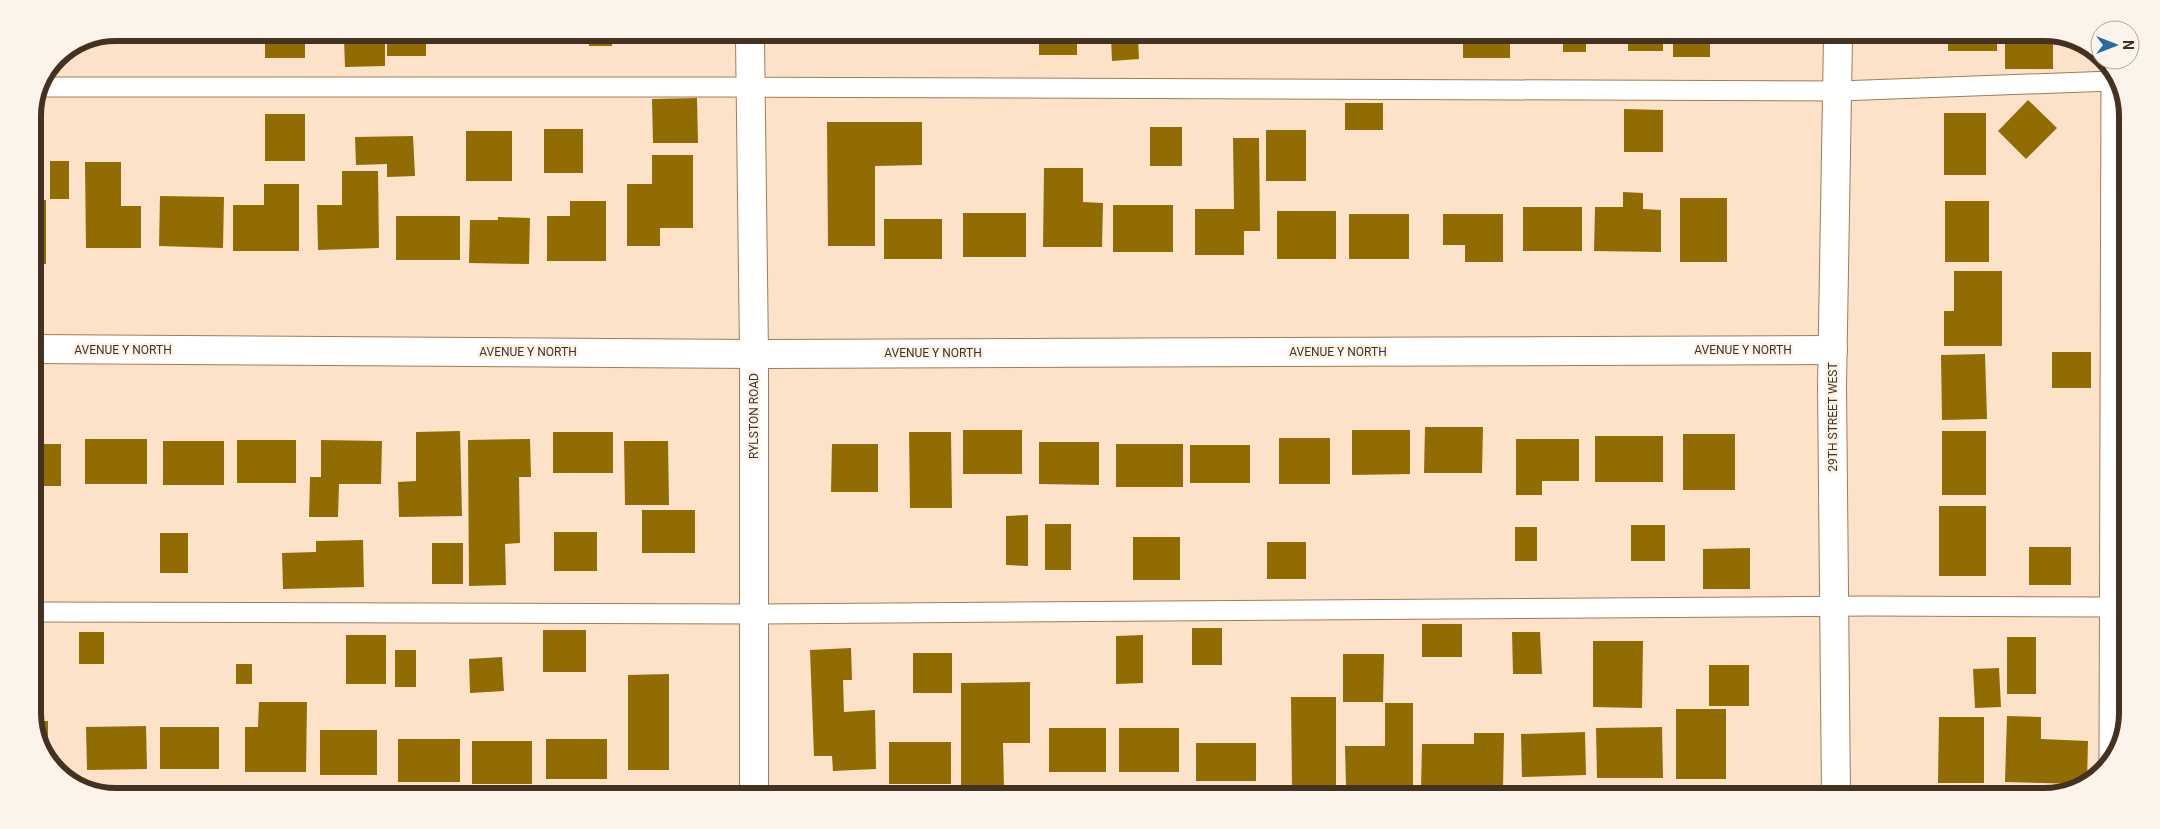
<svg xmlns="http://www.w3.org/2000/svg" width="2160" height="829" font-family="Roboto,sans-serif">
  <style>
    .building { fill: #916c02 }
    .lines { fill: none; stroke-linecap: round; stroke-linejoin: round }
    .service-casing { stroke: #a37b55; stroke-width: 21 }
    .minor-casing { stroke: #a37b55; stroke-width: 30 }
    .service { stroke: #fff; stroke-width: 19 }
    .minor { stroke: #fff; stroke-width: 28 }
    .labels { text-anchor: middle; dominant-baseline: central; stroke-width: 5; stroke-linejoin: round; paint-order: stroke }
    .street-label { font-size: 12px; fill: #433221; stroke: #fcf3eb }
    .rim { fill: none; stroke: #433221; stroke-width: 6 }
  </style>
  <rect width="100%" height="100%" fill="#fde2ca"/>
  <g class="building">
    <rect x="1563" y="37" width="23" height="15"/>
    <rect x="1628" y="37" width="35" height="14"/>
    <rect x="1673" y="37" width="37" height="20"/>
    <rect x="1948" y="37" width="49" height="14"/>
    <rect x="2005" y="37" width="48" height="32"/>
    <polygon points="385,38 385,66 345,67 344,39"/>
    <rect x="387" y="38" width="39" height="18"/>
    <rect x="589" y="38" width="23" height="8"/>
    <rect x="880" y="38" width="32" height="5"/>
    <rect x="1039" y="38" width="38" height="17"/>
    <polygon points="1111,38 1138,38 1139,59 1112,61"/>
    <rect x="1463" y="38" width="47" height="20"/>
    <rect x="265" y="39" width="40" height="19"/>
    <polygon points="697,98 698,143 653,143 652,99"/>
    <polygon points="2028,100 2057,128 2026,159 1998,131"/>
    <rect x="1345" y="103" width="38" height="27"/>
    <polygon points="1624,109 1663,110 1663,152 1624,152"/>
    <rect x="1944" y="113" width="42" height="62"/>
    <rect x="265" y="114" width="40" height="47"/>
    <polygon points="827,122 922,122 922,165 875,166 875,246 828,246"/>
    <rect x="1150" y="127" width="32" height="39"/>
    <rect x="544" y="129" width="39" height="44"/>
    <rect x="1266" y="130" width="40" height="51"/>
    <rect x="466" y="131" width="46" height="50"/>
    <polygon points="413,136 415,176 387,177 387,164 356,165 355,137"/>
    <polygon points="1233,138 1259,138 1260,231 1244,231 1244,255 1195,255 1195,209 1234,209"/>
    <polygon points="652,155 693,155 693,228 660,228 660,246 627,246 627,184 652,184"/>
    <rect x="50" y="161" width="19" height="38"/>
    <polygon points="85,162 121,162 121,206 141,206 141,248 86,248"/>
    <polygon points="1044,168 1083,168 1083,202 1103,203 1102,247 1043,247"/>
    <polygon points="342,171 378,171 379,248 318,250 317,205 342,205"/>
    <polygon points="264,184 299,184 299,251 233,251 233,205 264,205"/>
    <polygon points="1623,192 1643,193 1643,209 1661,210 1661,252 1594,251 1595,207 1623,207"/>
    <polygon points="160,196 224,197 223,248 159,246"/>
    <rect x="1680" y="198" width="47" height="64"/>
    <rect x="33" y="200" width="13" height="64"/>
    <polygon points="570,201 606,201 606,261 547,261 547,216 570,216"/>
    <rect x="1945" y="201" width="44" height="61"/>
    <rect x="1113" y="205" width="60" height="47"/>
    <rect x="1523" y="207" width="59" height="44"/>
    <rect x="1277" y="211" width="59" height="48"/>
    <rect x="963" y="213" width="63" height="44"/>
    <rect x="1349" y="214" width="60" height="45"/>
    <polygon points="1443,214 1503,214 1503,262 1465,262 1465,245 1443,245"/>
    <rect x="396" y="216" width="64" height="44"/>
    <polygon points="498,217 530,218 529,264 469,263 470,220 498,220"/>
    <rect x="884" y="219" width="58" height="40"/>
    <polygon points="1954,271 2002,271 2002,346 1944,346 1944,311 1954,311"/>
    <rect x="2052" y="352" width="39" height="36"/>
    <polygon points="1985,354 1987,419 1942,420 1941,355"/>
    <polygon points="1425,427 1483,427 1482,473 1424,473"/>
    <polygon points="33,428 38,428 38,444 61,444 61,486 33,486"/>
    <rect x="963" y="430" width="59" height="44"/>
    <polygon points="1352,430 1410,430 1410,474 1352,475"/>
    <polygon points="460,431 462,516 399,517 398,482 416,481 416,432"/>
    <rect x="1942" y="431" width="44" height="64"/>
    <rect x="553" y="432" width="60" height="41"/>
    <polygon points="909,432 951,432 952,508 910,508"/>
    <rect x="1683" y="434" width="52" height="56"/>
    <rect x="1595" y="436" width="68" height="46"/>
    <rect x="1279" y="438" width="51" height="46"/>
    <rect x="85" y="439" width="62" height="45"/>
    <polygon points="530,439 531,477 519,477 520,543 505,544 506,585 469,586 468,440"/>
    <polygon points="1516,439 1579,439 1579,481 1542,481 1542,495 1516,495"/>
    <rect x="237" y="440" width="59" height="43"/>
    <polygon points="321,440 382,441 381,484 339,484 338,517 309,517 310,477 321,477"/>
    <rect x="163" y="441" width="61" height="44"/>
    <polygon points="624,441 668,441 669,505 625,505"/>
    <polygon points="1039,442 1099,442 1099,485 1039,484"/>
    <polygon points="832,444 878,444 878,492 831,492"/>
    <rect x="1116" y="444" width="67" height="43"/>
    <rect x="1190" y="445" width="60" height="38"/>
    <rect x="1939" y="506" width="47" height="70"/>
    <rect x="642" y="510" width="53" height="43"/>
    <polygon points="1028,515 1028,566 1006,565 1006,516"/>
    <rect x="1045" y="524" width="26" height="46"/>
    <rect x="1631" y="525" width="34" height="36"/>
    <rect x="1515" y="527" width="22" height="34"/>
    <rect x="554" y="532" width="43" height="39"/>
    <rect x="160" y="533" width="28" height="40"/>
    <rect x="1133" y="537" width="47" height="43"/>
    <polygon points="363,540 364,587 283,589 282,553 316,552 316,541"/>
    <rect x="1267" y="542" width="39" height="37"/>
    <rect x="432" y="543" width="31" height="41"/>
    <rect x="2029" y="547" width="42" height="38"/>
    <polygon points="1750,548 1750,589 1703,589 1703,549"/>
    <rect x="1422" y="624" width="40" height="33"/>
    <rect x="1192" y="628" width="30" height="37"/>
    <rect x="543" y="630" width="43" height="42"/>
    <rect x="79" y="632" width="25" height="32"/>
    <polygon points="1512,632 1540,632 1542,674 1513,674"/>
    <rect x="346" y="635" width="40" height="49"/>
    <polygon points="1143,635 1143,683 1116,684 1116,636"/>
    <rect x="2007" y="637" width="29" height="57"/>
    <polygon points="1593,641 1643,641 1642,708 1593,707"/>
    <polygon points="851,648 852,680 843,680 844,712 875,710 876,769 833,771 832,756 814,756 810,650"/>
    <rect x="395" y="650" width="21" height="37"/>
    <rect x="913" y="653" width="39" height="40"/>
    <polygon points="1343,654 1384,654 1383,702 1343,702"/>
    <polygon points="502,657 504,691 470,693 469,659"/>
    <rect x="236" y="664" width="16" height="20"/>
    <rect x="1709" y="665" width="40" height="41"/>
    <polygon points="1999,668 2001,707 1975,708 1973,669"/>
    <polygon points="669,674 669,770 628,770 628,675"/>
    <polygon points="1030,682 1030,743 1003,743 1004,787 961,787 961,683"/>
    <polygon points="1291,697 1336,697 1336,786 1292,786"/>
    <polygon points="259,702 307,702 306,772 245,772 245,727 258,727"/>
    <polygon points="1385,703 1413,703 1413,785 1346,785 1345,746 1385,746"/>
    <rect x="1676" y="709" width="50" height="70"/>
    <polygon points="2007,716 2041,717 2041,739 2088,741 2087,782 2080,784 2005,782"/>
    <polygon points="1939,717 1984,717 1984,783 1938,783"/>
    <polygon points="34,721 48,721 48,760"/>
    <polygon points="146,726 147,769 87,770 86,727"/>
    <rect x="160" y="727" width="59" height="42"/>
    <polygon points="1662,727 1663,778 1597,778 1596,728"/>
    <rect x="1049" y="728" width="57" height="44"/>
    <rect x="1119" y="728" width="60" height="44"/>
    <rect x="320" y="730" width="57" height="45"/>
    <polygon points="1585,732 1586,775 1522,777 1521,734"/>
    <polygon points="1474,733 1504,733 1503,788 1421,788 1422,744 1474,744"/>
    <rect x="398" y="739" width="62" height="43"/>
    <rect x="546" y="739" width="61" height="40"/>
    <rect x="472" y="741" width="60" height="43"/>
    <rect x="889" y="742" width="62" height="42"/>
    <rect x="1196" y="743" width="60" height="38"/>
  </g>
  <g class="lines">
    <defs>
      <g id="service">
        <polyline points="44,87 720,87 1839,91 2112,81"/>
        <polyline points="33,612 753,614 1868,606 2109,607"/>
        <polyline points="2109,759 2111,70"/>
      </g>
      <g id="minor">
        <polyline points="750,38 754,354 754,794"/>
        <polyline points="33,349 754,354 1833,350"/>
        <polyline points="1836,796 1832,386 1838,37"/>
      </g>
    </defs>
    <use href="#service" class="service-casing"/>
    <use href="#minor" class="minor-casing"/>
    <use href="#service" class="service"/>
    <use href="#minor" class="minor"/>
  </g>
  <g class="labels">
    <g class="street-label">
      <text x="123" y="350">AVENUE Y NORTH</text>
      <text x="1743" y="350">AVENUE Y NORTH</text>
      <text x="528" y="352">AVENUE Y NORTH</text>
      <text x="1338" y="352">AVENUE Y NORTH</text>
      <text x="933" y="353">AVENUE Y NORTH</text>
      <text transform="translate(754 416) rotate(-90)">RYLSTON ROAD</text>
      <text transform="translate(1833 417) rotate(-90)">29TH STREET WEST</text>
    </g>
  </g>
  <path d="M0 0H2160V829H0ZM116 41H2044A75 75 0 0 1 2119 116V713A75 75 0 0 1 2044 788H116A75 75 0 0 1 41 713V116A75 75 0 0 1 116 41Z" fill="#fcf3eb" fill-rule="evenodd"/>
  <path class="rim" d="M116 41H2044A75 75 0 0 1 2119 116V713A75 75 0 0 1 2044 788H116A75 75 0 0 1 41 713V116A75 75 0 0 1 116 41Z"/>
  <g transform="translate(2115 45) rotate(90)"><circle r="24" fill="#fcf3eb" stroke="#b2a69a"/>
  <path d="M0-4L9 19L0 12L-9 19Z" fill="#266da1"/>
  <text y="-8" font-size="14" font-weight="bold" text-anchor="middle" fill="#433221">N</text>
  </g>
</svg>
